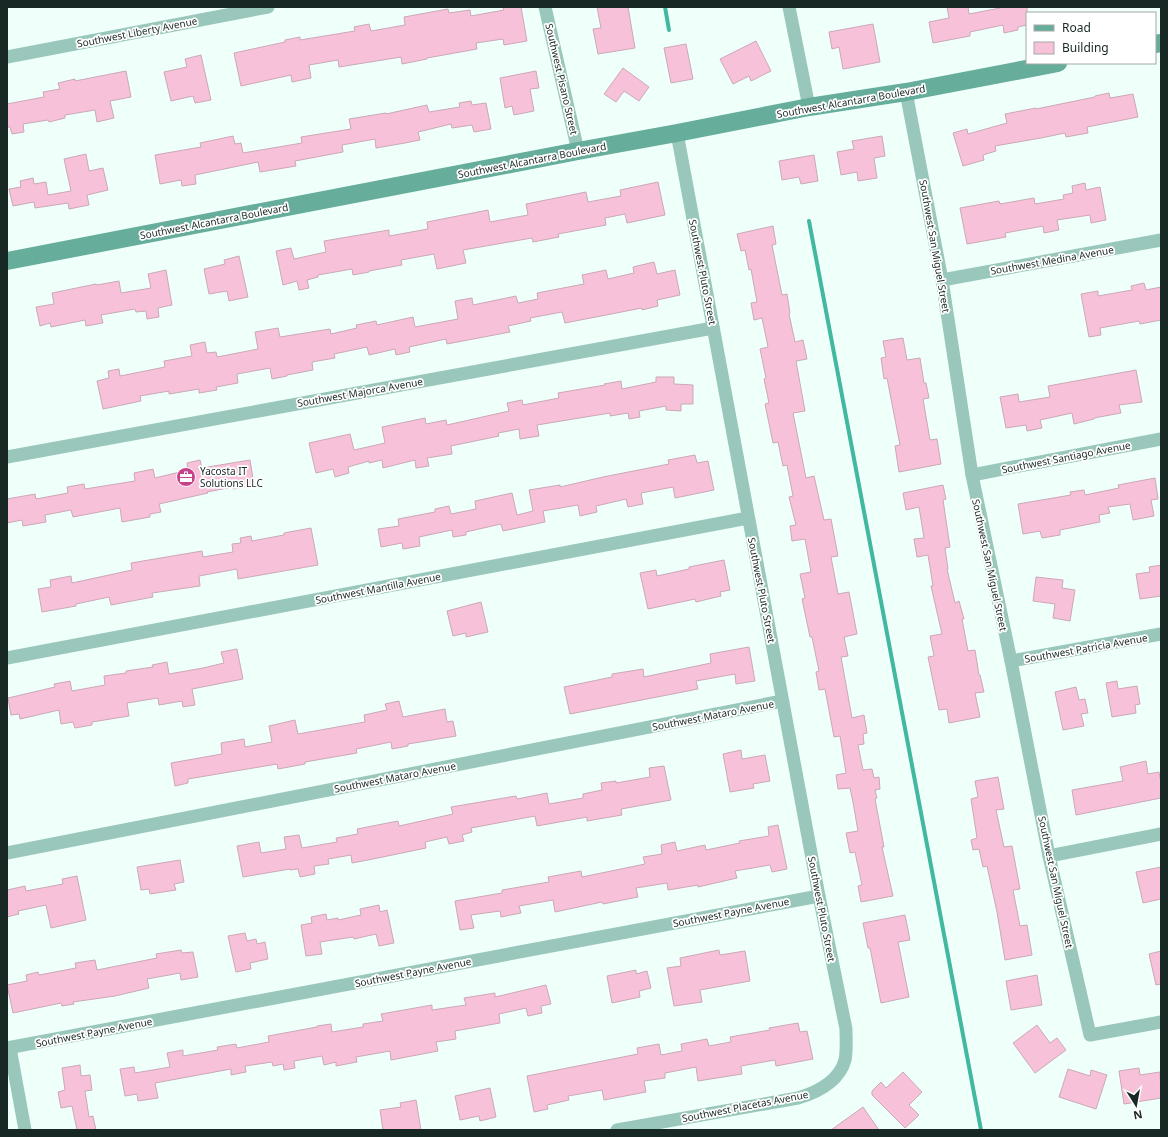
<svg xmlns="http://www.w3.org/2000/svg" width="1168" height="1137" font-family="'Noto Sans',sans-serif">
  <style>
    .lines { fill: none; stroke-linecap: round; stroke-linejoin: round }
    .stream { stroke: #41b89f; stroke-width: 4 }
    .building { fill: #f7c2d9; stroke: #cba8b7 }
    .street { stroke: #9ac7bb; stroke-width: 13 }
    .secondary { stroke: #67ad9b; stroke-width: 18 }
    .labels { text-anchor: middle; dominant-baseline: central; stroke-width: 3.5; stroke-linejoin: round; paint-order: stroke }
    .street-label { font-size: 10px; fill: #182824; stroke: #fff }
    .poi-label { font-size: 10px; fill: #182824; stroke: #fff; text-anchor: start }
  </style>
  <rect width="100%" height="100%" fill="#effffa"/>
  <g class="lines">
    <g class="stream">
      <polyline points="665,7 669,30"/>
      <polyline points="809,221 981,1130"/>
    </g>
  </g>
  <g class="building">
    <polygon points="503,7 521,7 527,41 504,45 503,39 476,43 477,49 427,58 427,59 402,64 401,57 339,67 338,60 309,65 311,78 292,82 291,75 241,86 234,53 285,42 285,40 300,37 300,40 355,31 354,27 369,24 371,31 405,25 404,17 448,9 449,13 470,10 471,16 504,10"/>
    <polygon points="597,7 628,7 635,48 598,54 593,29 601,28"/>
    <polygon points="947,7 968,7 969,14 1000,8 999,7 1027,7 1027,25 1018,27 1018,30 1004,33 1003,25 970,32 970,36 933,43 929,22 949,18"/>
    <polygon points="873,24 880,62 843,69 839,47 832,49 829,32"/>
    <polygon points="756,41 771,71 751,81 749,76 733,84 720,59"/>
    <polygon points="686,44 693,79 671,83 664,48"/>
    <polygon points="201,55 211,100 195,103 193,96 171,101 164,72 187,67 185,59"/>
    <polygon points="623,68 649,87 639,101 624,91 616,102 604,94"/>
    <polygon points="126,71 131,97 110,101 114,118 97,122 95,110 65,115 65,118 49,122 48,120 23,124 24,132 12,134 10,127 7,127 7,104 44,97 43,92 60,89 58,83 75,79 75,81"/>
    <polygon points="536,71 539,88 530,89 534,111 514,115 512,106 505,108 500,78"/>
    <polygon points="1109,93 1110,98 1133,94 1138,117 1087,127 1088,133 1066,137 1065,133 1041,138 995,146 996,151 983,155 984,160 963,166 953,133 967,129 968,134 1007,123 1005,114 1036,108 1036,109 1095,97 1095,96"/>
    <polygon points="471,101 472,105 486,103 491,129 474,132 472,125 452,128 451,124 418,132 420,140 405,143 376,148 375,139 342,145 343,152 295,161 296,166 260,172 258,162 195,175 196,184 182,186 181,180 160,184 155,155 201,147 200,143 233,136 235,144 241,143 243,153 302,143 301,137 351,129 349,119 386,113 386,114 427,105 429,112 460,107 459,103"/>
    <polygon points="882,136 885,156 874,158 877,178 858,181 857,172 841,175 837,152 854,149 852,141"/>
    <polygon points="86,154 89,171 103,168 108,190 87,195 89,205 69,209 68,203 35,208 34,202 13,206 9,189 21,187 20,181 33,178 34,184 46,182 48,195 71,191 64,159"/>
    <polygon points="814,155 818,181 801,184 799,177 782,180 779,161"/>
    <polygon points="658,182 665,215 627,223 625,214 605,218 606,225 558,234 559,237 533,242 532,238 463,250 466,263 437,269 434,254 401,260 402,265 369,271 369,272 353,275 352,269 318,275 318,277 307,280 309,288 299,290 297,281 283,285 276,251 291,248 294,259 326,252 324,241 389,230 389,236 428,229 427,222 488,210 490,222 528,215 526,204 586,192 588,202 621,196 620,190"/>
    <polygon points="1085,183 1086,190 1100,187 1106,220 1091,223 1090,215 1057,220 1059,230 1044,233 1043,226 1005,233 1006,237 967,244 960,208 999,201 1000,204 1034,198 1035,204 1064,199 1063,195 1073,193 1072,186"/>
    <polygon points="773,226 776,244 772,245 782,295 787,294 790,313 789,314 795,342 803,340 807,359 796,361 805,411 793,413 806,478 814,476 824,520 831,519 838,556 831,557 838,594 849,592 857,634 844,637 848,656 841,657 852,718 864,715 867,733 863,734 864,744 858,745 863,770 872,769 874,778 879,777 880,789 875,790 877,798 875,799 884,847 882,847 893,896 861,902 858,886 862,885 855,852 850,853 846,833 858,831 853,802 850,788 838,789 836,775 846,773 840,736 834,737 825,689 819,690 816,672 819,671 812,637 810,637 802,599 805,598 800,574 811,572 805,539 792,541 790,526 796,525 789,497 793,496 787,465 783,466 778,442 773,443 765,404 769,403 764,379 766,378 760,349 768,347 762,318 754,320 751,303 757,302 751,269 749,270 745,250 741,251 737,234"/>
    <polygon points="239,256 248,297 229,301 227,291 209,294 204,269 225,264 224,260"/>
    <polygon points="654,262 657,274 675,270 680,295 657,300 658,306 642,310 642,308 565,323 562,312 530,318 531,321 508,326 510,332 447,344 446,339 409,347 410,352 396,355 395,349 369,355 367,347 334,354 335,358 312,362 313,370 287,375 287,376 272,379 270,368 237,374 238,383 216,387 217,390 199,393 199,389 169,394 169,391 140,396 141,401 103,409 97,381 109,378 108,371 119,369 120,376 165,367 164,361 192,356 190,345 205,342 207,353 216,352 217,357 258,349 255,332 278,328 280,337 330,329 331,334 357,328 356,325 376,321 377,325 413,317 415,327 458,319 455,301 472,298 473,305 516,296 518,303 538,299 537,293 584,284 582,275 606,270 608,279 634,273 633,267"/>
    <polygon points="166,270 172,305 158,308 159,317 147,319 146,311 136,312 135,309 101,315 103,323 86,326 85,320 51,327 50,323 40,326 36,307 54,304 52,293 96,284 97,285 119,281 121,293 151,288 148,274"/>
    <polygon points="1144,283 1146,290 1161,287 1161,320 1140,324 1139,321 1100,328 1101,335 1089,337 1081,294 1098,291 1098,296 1132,290 1131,286"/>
    <polygon points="903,338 907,360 920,358 924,383 926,383 929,398 923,399 930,440 937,439 941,464 899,472 895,446 900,445 887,378 884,379 881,358 886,357 883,341"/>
    <polygon points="1136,370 1142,402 1119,405 1121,413 1094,418 1094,419 1074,424 1072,413 1040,420 1042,428 1027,431 1026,425 1006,428 1000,397 1018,394 1019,402 1050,397 1048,386"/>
    <polygon points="656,377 674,377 674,384 693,385 693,404 681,404 681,411 666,410 666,406 639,411 640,417 629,419 628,413 610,416 610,413 537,425 539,436 520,439 519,429 498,433 499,436 451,446 452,454 427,458 429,466 416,468 415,460 383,468 382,460 369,463 369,461 348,467 349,473 335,477 333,469 316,473 309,443 350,434 354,450 385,443 382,427 425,418 426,424 446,420 447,425 509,411 507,403 522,400 523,405 559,398 558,393 605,385 604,384 621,381 622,389 656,382"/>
    <polygon points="695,455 697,463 708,461 714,490 675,498 673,487 641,493 643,504 628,507 626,499 596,506 597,512 580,516 578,505 543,511 545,522 503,531 501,524 466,532 466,535 453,537 452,530 419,537 420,546 403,549 402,543 381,547 378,529 399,526 398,519 435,512 435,509 449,506 451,514 476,509 475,501 512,493 517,515 533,511 529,490 560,485 560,487 603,477 669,464 668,460"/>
    <polygon points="200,460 202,468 250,460 254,485 233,489 233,487 207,492 208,493 159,504 161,512 150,514 150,517 122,522 120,508 73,517 71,510 45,515 46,522 23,526 22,520 7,523 7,499 35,494 36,499 68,493 67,487 84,484 85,489 135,481 134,473 153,469 155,478 188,470 187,463"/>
    <polygon points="1155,478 1158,499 1151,500 1154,516 1133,520 1130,504 1108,507 1110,513 1099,515 1100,522 1060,530 1060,535 1042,538 1040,531 1023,534 1018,504 1071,495 1070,492 1084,490 1085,495 1119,488 1118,485"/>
    <polygon points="943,485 946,499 943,500 950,547 945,548 948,569 947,569 955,603 959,601 964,619 962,619 968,651 975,650 979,675 980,675 984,692 975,693 980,717 949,723 947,709 939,710 928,657 934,656 930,636 942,634 931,586 933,586 928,555 917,557 914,539 924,538 919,507 906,510 903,493"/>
    <polygon points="311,528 318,565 238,579 237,569 199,576 200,586 152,593 153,597 111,605 109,597 76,604 76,606 42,612 38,589 51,587 50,580 71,576 72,583 132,570 131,563 202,551 203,557 233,552 232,544 241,543 240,538 251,536 252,541 284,535 284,533"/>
    <polygon points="724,560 730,590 720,592 721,596 696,602 695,599 648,609 640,573 656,570 657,576 689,569 689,567"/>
    <polygon points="1161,565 1161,596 1140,599 1136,574 1150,572 1149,567"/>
    <polygon points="1036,577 1063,580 1062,588 1075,590 1070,621 1053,618 1055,604 1033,601"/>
    <polygon points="481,602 488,632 466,637 466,633 453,636 447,611"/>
    <polygon points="749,647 755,681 736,684 735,674 696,681 698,689 570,714 564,687 612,677 612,674 643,669 644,677 711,663 710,654"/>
    <polygon points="237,649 243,679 192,689 195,705 183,707 182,701 159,705 158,698 127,703 129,716 92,722 92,725 75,728 73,722 61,724 59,710 20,719 19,714 11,715 8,698 55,687 54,684 70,681 72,691 105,685 104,676 126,673 126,671 153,667 152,665 167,662 169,674 203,668 224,663 221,652"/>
    <polygon points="1117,681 1118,689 1137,686 1140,704 1135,705 1136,713 1112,717 1106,683"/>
    <polygon points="1076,687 1079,700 1085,699 1088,713 1081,714 1084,726 1063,730 1055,692"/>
    <polygon points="399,701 403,717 445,709 447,722 453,721 456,736 408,744 408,746 392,749 391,742 356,749 357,753 305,762 305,764 278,769 277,764 188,779 188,783 175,786 171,763 222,754 221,743 244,739 245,747 272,742 269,726 295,720 298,734 365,722 364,715 387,710 385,704"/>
    <polygon points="741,750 742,759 765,755 770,781 753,784 754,788 730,792 723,754"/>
    <polygon points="1146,761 1148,774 1159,772 1161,783 1161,798 1076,815 1072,790 1123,781 1120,767"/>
    <polygon points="664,766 671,800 621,809 622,815 587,821 587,817 537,826 535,816 471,828 472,832 462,835 464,841 449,844 447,837 425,842 426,848 373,859 352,863 351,855 328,859 329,864 314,866 315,874 300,877 298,869 290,870 290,869 243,877 237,846 259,842 261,853 286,849 284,837 299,835 302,848 337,842 336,838 358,834 357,829 398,821 399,826 453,814 451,807 516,796 517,799 547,793 549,804 583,798 583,794 602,790 601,783 616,781 616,783 650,777 649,768"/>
    <polygon points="998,777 1004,809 996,810 1004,847 1012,846 1020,889 1013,890 1020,926 1027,925 1032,955 1005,960 997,912 987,866 983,867 979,849 973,850 971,840 977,838 971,799 978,797 975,781"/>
    <polygon points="778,825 787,869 772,872 770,865 735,871 737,878 698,887 698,885 668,890 667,883 636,888 638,897 603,904 602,902 555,912 553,900 519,906 521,913 501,917 500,911 471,915 474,928 460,930 455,901 502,893 502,890 549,882 548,877 581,871 582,877 645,864 643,857 662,854 661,845 675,842 677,851 705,845 706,850 740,843 739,841 769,836 768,827"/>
    <polygon points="180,860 184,882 174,884 176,890 150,894 149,889 141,890 137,867"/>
    <polygon points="1161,867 1161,899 1143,903 1136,872"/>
    <polygon points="77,876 86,920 51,928 46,905 18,911 19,914 7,917 7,890 25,886 26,891 63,884 62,879"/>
    <polygon points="379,905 380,912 387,910 394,943 379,946 376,934 354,939 353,937 320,942 322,954 306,956 301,925 312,923 311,917 326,914 327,920 338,918 338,920 361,915 360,909"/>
    <polygon points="905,915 910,940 898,942 909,997 881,1003 870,948 868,948 863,923"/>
    <polygon points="245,933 247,941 256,939 257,944 265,942 268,959 250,963 251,969 236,972 228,936"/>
    <polygon points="181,950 182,953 193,952 198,977 181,980 180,973 147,979 149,988 115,996 73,1002 74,1004 62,1006 61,1003 13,1013 7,985 27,981 26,975 38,972 39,975 76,968 75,963 95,960 97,970 157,958 156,954"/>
    <polygon points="719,950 720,955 745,951 750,981 700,990 702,1002 674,1006 667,968 681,966 680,958"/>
    <polygon points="1161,951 1161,984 1156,985 1149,954"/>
    <polygon points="636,970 636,974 647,971 651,988 639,991 640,997 612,1003 607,976"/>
    <polygon points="1037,975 1042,1005 1011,1010 1006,981"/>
    <polygon points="546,985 551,1004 541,1006 542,1013 528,1016 526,1008 499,1014 500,1023 455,1031 456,1039 436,1042 438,1051 391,1060 390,1051 356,1057 357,1062 336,1066 336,1062 324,1065 322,1056 294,1061 295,1068 284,1070 283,1064 273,1066 272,1062 245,1066 246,1072 231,1075 231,1069 155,1083 158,1098 138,1101 137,1094 125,1096 120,1069 134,1067 135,1073 170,1067 167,1053 183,1050 183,1056 218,1050 217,1047 236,1044 237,1048 269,1042 268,1036 317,1027 317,1026 331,1024 332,1032 363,1027 363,1024 383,1021 381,1014 432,1005 432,1010 466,1005 464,998 495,993 495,997"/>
    <polygon points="798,1023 800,1032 807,1031 813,1059 776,1066 775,1060 741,1066 742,1074 698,1081 696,1067 665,1073 665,1078 644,1081 646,1092 604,1100 602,1090 568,1096 569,1100 547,1105 548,1109 534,1112 527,1076 638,1054 637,1048 659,1044 661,1055 682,1051 681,1044 707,1039 709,1046 731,1042 730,1037 770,1030 769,1028"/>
    <polygon points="1037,1025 1050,1043 1057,1038 1066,1050 1035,1073 1013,1043"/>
    <polygon points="80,1065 81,1076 90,1075 92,1090 85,1091 89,1117 93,1116 96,1130 77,1130 72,1106 61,1108 58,1092 65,1090 62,1068"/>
    <polygon points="1139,1068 1140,1075 1160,1072 1161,1098 1124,1104 1119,1071"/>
    <polygon points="1068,1069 1090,1076 1091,1070 1107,1075 1096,1109 1059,1097"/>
    <polygon points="903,1072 922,1092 909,1105 919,1115 905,1128 872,1095 872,1091 881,1082 886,1088"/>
    <polygon points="490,1088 496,1117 480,1121 479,1116 460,1120 455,1096"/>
    <polygon points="416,1100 421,1130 383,1130 380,1110 401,1107 400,1103"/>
    <polygon points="863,1107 879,1130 831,1130"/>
  </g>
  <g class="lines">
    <g class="street">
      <polyline points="545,7 578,151"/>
      <polyline points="789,7 809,107"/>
      <polyline points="7,57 268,7"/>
      <polyline points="906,92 942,280 972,475 1011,661 1049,856 1090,1035 1161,1022"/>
      <polyline points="942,280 1161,240"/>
      <polyline points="7,457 713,328"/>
      <polyline points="972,475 1161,439"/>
      <polyline points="7,658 748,518"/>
      <polyline points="1011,661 1161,634"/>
      <polyline points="7,853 782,701"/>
      <polyline points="1049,856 1161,834"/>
      <polyline points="7,1048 819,896"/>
      <polyline points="10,1048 25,1130"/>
      <path d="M617,1130L798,1098C818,1092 839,1082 845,1060C847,1050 846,1039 846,1029L819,896L677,133"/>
    </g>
    <g class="secondary">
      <polyline points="1155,44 1161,43"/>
      <polyline points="7,261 578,151 677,133 809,107 906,92 1058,63"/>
    </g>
  </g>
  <defs>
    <symbol id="office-disc" viewBox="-11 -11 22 22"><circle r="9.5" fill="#c74389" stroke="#fff"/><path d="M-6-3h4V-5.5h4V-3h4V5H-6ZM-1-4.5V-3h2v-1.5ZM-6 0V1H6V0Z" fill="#fff"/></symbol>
  </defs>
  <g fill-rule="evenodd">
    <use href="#office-disc" x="175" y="466" width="22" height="22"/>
  </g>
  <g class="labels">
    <g class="street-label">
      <text transform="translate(137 32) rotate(-11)">Southwest Liberty Avenue</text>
      <text transform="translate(562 79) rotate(77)">Southwest Pisano Street</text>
      <text transform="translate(851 101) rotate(-10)">Southwest Alcantarra Boulevard</text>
      <text transform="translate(532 160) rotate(-11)">Southwest Alcantarra Boulevard</text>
      <text transform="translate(214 221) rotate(-11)">Southwest Alcantarra Boulevard</text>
      <text transform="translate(935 246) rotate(80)">Southwest San Miguel Street</text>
      <text transform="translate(1052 260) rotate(-10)">Southwest Medina Avenue</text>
      <text transform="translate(703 272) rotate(79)">Southwest Pluto Street</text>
      <text transform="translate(360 392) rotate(-10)">Southwest Majorca Avenue</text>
      <text transform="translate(1066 457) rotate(-11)">Southwest Santiago Avenue</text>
      <text transform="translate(990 565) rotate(78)">Southwest San Miguel Street</text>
      <text transform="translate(378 588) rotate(-11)">Southwest Mantilla Avenue</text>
      <text transform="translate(762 590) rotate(79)">Southwest Pluto Street</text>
      <text transform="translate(1086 648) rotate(-10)">Southwest Patricia Avenue</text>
      <text transform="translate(713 715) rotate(-11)">Southwest Mataro Avenue</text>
      <text transform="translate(395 777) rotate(-11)">Southwest Mataro Avenue</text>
      <text transform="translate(1056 882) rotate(78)">Southwest San Miguel Street</text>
      <text transform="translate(822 909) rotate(79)">Southwest Pluto Street</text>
      <text transform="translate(731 912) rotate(-11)">Southwest Payne Avenue</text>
      <text transform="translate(413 972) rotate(-11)">Southwest Payne Avenue</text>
      <text transform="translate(94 1032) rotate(-11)">Southwest Payne Avenue</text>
      <text transform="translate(745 1106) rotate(-11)">Southwest Placetas Avenue</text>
    </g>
    <g class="poi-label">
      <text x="200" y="471">Yacosta IT<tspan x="200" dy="12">Solutions LLC</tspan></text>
    </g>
  </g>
  <rect width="1168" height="1137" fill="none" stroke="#182824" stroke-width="16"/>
  <rect x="1026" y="12" width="130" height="52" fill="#ffffff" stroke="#a3a9a7"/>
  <rect x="1034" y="25" width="20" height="6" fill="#67ad9b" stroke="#a3a9a7"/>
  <text x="1062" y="32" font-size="12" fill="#182824">Road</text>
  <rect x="1034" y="42" width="20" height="12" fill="#f7c2d9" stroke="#a3a9a7"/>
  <text x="1062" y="52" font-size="12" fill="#182824">Building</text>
  <g transform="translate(1136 1105) rotate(169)" stroke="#ffffff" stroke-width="3" paint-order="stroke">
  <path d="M0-3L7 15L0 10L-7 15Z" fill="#182824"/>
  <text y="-6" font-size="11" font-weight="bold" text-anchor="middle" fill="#182824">N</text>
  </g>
</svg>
